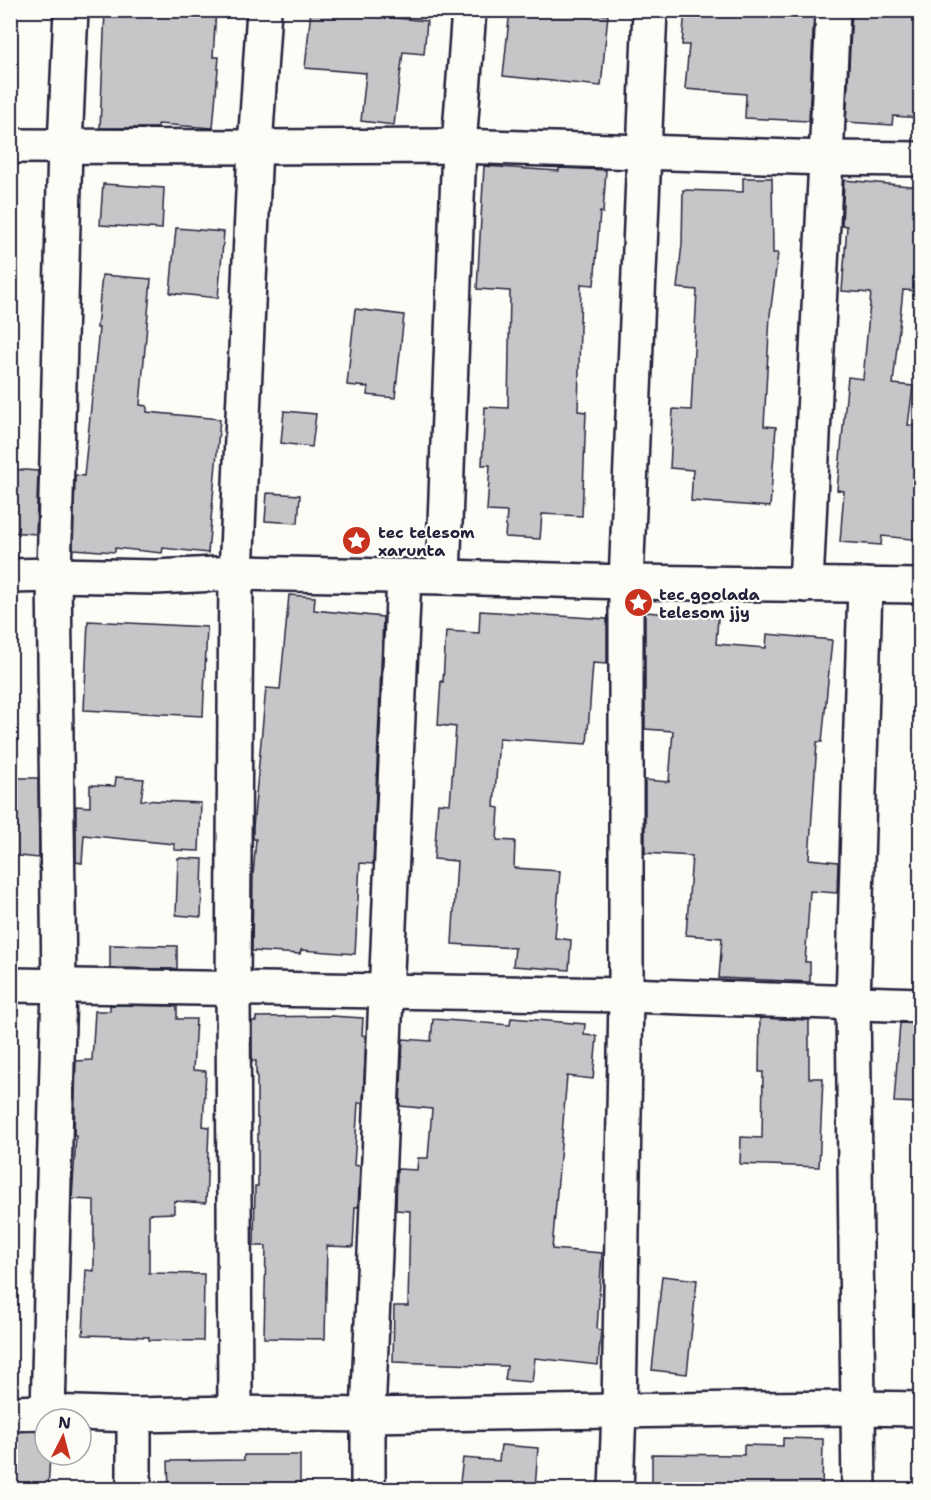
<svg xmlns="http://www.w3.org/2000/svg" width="931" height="1500" font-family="'Shantell Sans',sans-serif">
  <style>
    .building { fill: #c6c6c8; stroke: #22223b; stroke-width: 1.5 }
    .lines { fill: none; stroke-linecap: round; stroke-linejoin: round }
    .minor-casing { stroke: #22223b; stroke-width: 38 }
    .minor { stroke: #fdfcf7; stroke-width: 33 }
    .labels { text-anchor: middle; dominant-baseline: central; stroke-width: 4.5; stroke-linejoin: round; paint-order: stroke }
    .poi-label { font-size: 16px; font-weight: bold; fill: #22223b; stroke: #fdfcf7; text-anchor: start }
  </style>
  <rect width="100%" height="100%" fill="#fdfcf7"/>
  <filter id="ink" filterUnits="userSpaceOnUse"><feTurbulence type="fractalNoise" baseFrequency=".0167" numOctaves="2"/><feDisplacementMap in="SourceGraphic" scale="12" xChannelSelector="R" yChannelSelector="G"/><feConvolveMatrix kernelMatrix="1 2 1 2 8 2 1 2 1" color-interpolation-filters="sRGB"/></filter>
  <g filter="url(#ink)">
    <g class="building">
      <polygon points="105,10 216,10 213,57 219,57 213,128 158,124 158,128 100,128"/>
      <polygon points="311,10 427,21 424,54 403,52 394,125 361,121 366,73 305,68"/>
      <polygon points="510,10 563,10 608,15 601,86 503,76"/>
      <polygon points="685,10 719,10 749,13 750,10 814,10 809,121 745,118 746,94 685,89 689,45 682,45"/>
      <polygon points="852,10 921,10 921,118 893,116 892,125 846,122"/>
      <polygon points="484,166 559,171 559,168 606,170 603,213 600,212 594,285 581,284 578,411 586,412 582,516 542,514 540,539 505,537 507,512 487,511 490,465 482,465 485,407 508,408 510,291 477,289"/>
      <polygon points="743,178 772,178 773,253 778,253 770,315 764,426 776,427 770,507 691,501 693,470 670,468 673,409 691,410 697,290 677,288 682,244 683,190 743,192"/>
      <polygon points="844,180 921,187 921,291 903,290 893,384 913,386 908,425 921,426 921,540 882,536 881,545 840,542 844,491 837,490 848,377 863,379 871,293 842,291 847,226 842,225"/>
      <polygon points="103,184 164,188 162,229 100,225"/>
      <polygon points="176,228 224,232 218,298 170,293"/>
      <polygon points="102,275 151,279 140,405 147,406 147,412 220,419 208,553 163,548 162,553 115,548 115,552 73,549 75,475 84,476 95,368 99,328 97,328"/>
      <polygon points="355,309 404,315 395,398 367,395 368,387 347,385"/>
      <polygon points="284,411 316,414 312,447 281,443"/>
      <polygon points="10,469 38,471 36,534 10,532"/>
      <polygon points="267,493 300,495 298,523 265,521"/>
      <polygon points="289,595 315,597 314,610 383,617 373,864 360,863 355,954 301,950 300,954 252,951 253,875 256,839 253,839 253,827 266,688 280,689"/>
      <polygon points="480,611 607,619 607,664 593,663 587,744 499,738 494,807 499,808 497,840 515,841 514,868 560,871 555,938 571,940 569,970 513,966 515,948 452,944 457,861 434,859 438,803 450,804 456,727 438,725 441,681 443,682 446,631 479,633"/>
      <polygon points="645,612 718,618 716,644 766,648 767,634 832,640 822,742 817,742 809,859 838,862 837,893 810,891 805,962 810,962 810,982 719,978 722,938 686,935 692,856 645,853 645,780 669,782 673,731 645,729"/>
      <polygon points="88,621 207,627 203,716 84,710"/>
      <polygon points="116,777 144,779 141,800 201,803 199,851 174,850 174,844 84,835 82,863 76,862 76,806 90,807 90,785 115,786"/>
      <polygon points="10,778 38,778 39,858 10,855"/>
      <polygon points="178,858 203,859 201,917 176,915"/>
      <polygon points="110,945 177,946 177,969 110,968"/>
      <polygon points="110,1005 177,1006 177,1019 196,1019 193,1070 206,1071 203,1126 209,1127 206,1203 174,1201 174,1213 149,1214 149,1273 204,1274 203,1341 149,1340 149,1337 83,1335 86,1270 94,1271 94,1200 72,1199 76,1136 74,1136 76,1061 92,1060 95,1011 110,1011"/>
      <polygon points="331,1016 363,1018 362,1035 366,1036 363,1103 358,1103 354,1165 360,1166 358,1207 355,1207 353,1247 327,1246 325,1339 264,1338 266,1246 254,1246 255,1186 258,1186 258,1118 257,1118 257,1074 256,1074 256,1061 252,1061 252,1021 256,1021 256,1017"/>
      <polygon points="511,1018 585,1024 584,1035 597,1036 593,1079 567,1076 552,1249 602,1253 597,1329 601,1330 598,1365 535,1358 532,1382 505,1380 507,1366 393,1362 394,1306 408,1306 410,1211 396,1210 397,1169 417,1170 418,1158 428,1158 432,1109 400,1106 403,1039 431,1041 433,1019 510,1025"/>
      <polygon points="760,1018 809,1020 809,1078 823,1078 819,1167 740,1164 741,1137 762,1138 763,1072 759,1072"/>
      <polygon points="900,1023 921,1024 921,1103 894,1102"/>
      <polygon points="662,1276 697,1280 687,1374 652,1370"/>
      <polygon points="45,1431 45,1455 50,1455 48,1490 10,1490 10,1432"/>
      <polygon points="783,1438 823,1439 822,1490 652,1490 652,1454 744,1455 744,1445 783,1446"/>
      <polygon points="501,1445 538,1448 535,1490 459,1490 463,1458 499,1461"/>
      <polygon points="244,1455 300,1455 300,1490 169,1490 168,1461 244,1460"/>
    </g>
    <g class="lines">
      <defs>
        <g id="minor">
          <polyline points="10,146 255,147 459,146 826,158 920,159"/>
          <polyline points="10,576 54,575 156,577 236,573 443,577 626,582 920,586"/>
          <polyline points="443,577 459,146 469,10"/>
          <polyline points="806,585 833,10"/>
          <polyline points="10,985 626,995 920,1005"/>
          <polyline points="48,1412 59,985 54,575 65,146 71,10"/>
          <polyline points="10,1413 48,1412 134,1415 235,1413 368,1415 743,1409 858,1408 920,1409"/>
          <polyline points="235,1413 233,988 236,573 255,147 264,10"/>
          <polyline points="134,1415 134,1490"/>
          <polyline points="368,1490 368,1415 404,576"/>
          <polyline points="616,1490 619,1410 626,995 626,582 650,10"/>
          <polyline points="859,1490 853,1003 865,585"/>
        </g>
      </defs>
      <use href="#minor" class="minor-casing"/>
      <use href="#minor" class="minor"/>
    </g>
  </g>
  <defs>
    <symbol id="sight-disc" viewBox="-11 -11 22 22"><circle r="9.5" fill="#c8321e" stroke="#fdfcf7"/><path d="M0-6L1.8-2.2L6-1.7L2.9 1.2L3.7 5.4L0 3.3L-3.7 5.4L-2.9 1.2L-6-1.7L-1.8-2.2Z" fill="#fff"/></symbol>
  </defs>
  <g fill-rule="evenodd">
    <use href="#sight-disc" x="340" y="524" width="33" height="33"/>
    <use href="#sight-disc" x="622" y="586" width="33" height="33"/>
  </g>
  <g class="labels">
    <g class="poi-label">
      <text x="378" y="532">tec telesom<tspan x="378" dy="18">xarunta</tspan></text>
      <text x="659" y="594">tec goolada<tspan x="659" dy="18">telesom jjy</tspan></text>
    </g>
  </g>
  <rect width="931" height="1500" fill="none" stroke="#fdfcf7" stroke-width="36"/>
  <rect x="18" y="18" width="895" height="1464" fill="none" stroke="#22223b" stroke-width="2" filter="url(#ink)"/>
  <g transform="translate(63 1437) rotate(6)"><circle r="28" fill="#fdfcf7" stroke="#a5a5ac" stroke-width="1.5"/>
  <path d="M0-4.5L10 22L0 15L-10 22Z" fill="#c8321e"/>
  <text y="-9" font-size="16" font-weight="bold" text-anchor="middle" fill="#22223b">N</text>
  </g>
</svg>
